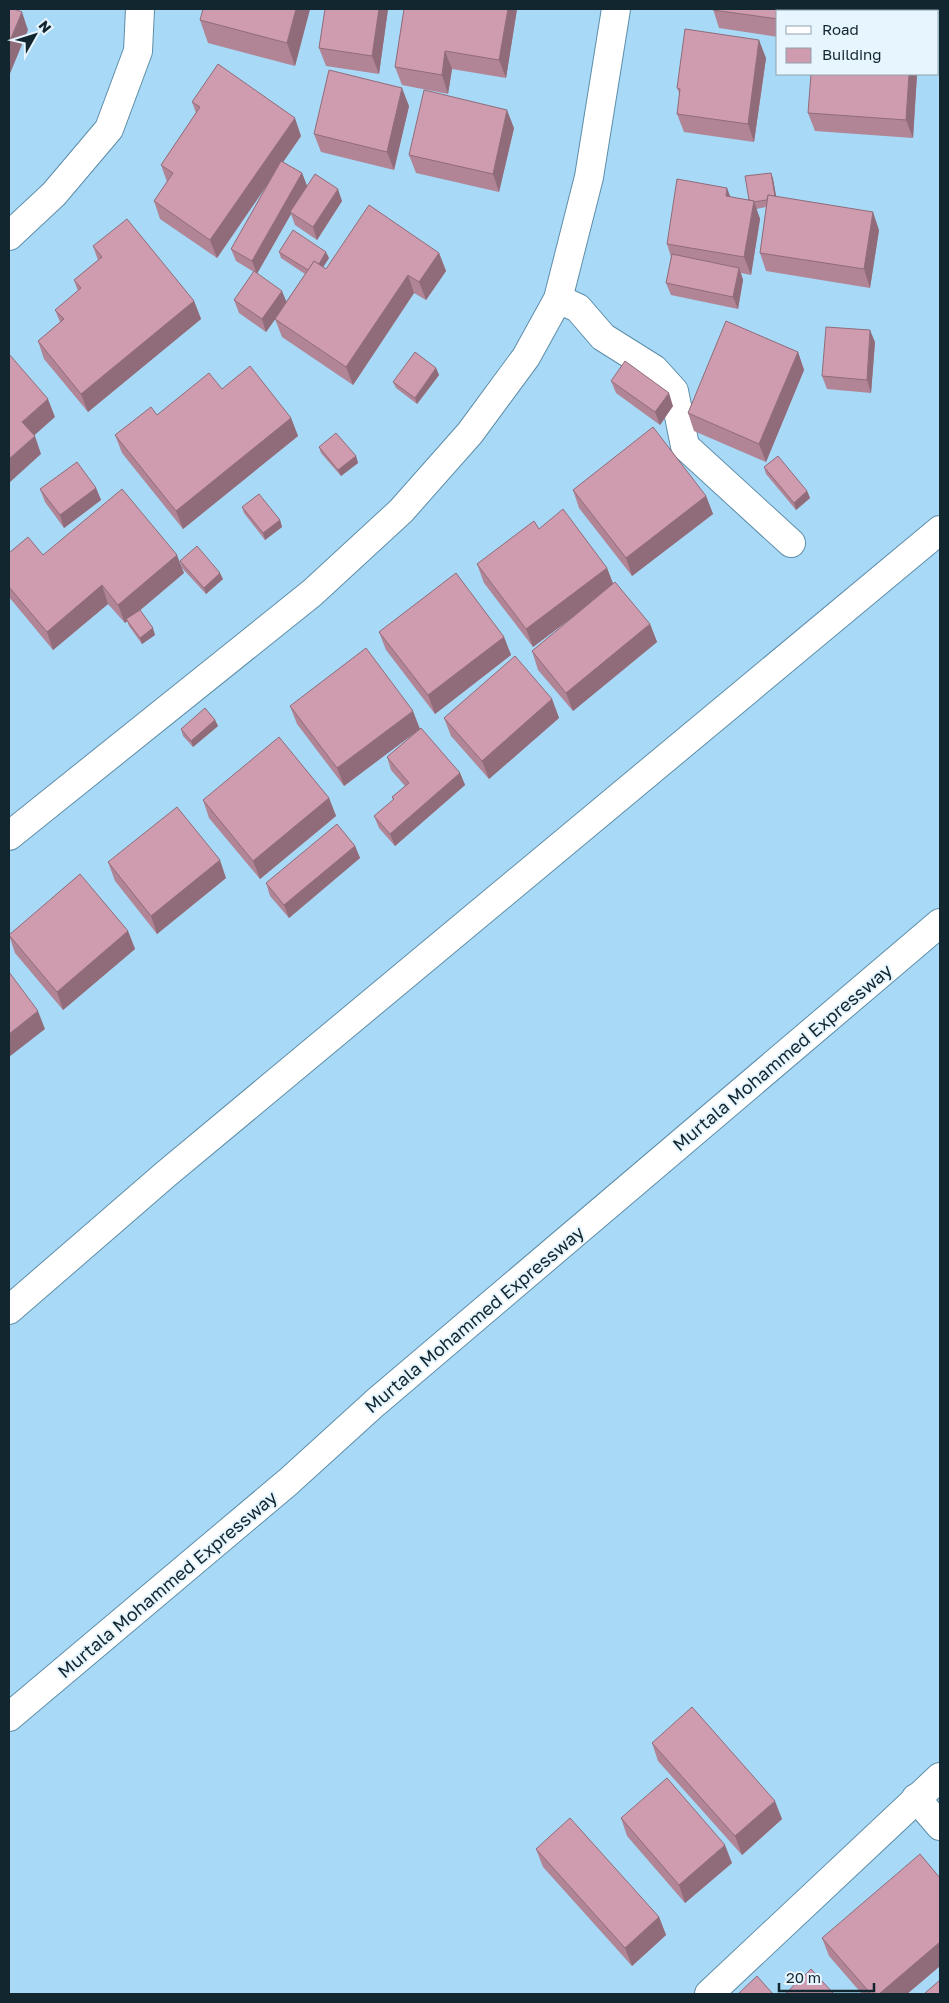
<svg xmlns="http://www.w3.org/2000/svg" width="949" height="2003" font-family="'Golos Text',sans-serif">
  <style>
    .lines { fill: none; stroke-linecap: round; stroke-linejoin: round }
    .minor-casing { stroke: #5e8ea8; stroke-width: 30 }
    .major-casing { stroke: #5e8ea8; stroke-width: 30 }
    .minor { stroke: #fff; stroke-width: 28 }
    .major { stroke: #fff; stroke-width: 28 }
    .wall { fill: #b18596 }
    .shaded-wall { fill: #906c7a }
    .building { fill: #ce9baf; stroke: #906c7a }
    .labels { text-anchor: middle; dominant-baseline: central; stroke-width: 4; stroke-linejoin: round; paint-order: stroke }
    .street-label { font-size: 18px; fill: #122630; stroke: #e6f5fe }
  </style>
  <rect width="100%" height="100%" fill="#a8d9f6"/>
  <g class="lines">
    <defs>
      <g id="minor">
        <polyline points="9,236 54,194 109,129 138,51 140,9"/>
        <polyline points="558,299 578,308 603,337 654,369 674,391 685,446 791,543"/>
        <polyline points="9,836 312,593 401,511 470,433 526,357 558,299 589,177 616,9"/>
        <polyline points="916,1798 940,1826"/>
        <polyline points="709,1994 940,1777"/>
      </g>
      <g id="major">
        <polyline points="9,1310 166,1174 940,530"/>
        <polyline points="9,1717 288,1482 375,1403 940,923"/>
      </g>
    </defs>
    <use href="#minor" class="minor-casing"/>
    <use href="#major" class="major-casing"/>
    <use href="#minor" class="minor"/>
    <use href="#major" class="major"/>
  </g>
  <g class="wall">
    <polygon points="310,9 295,66 208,43 200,20"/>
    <polygon points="325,9 388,9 379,74 326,66 319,48"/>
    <polygon points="404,9 517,9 506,78 452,69 448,94 402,85 395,67"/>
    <polygon points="713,9 798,9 798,11 778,11 778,37 719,28"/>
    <polygon points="819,9 918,9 918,11 820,11"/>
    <polygon points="766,58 754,142 684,132 677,114 680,95 677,88"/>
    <polygon points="917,74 913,138 815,131 808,113"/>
    <polygon points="192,102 301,136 283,162 302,173 307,186 342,201 317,240 295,225 291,214 257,273 286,302 305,274 281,258 279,252 329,258 323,267 326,269 439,253 446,271 426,300 414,293 353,385 282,337 275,319 266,332 239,313 234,300 254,272 236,261 231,249 270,180 217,258 160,219 154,201 167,182 161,165 196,113"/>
    <polygon points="409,106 394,170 321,152 314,134"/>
    <polygon points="514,128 499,192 416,173 409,155"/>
    <polygon points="771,173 773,179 776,197 879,230 870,288 766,271 760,253 766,207 756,209 760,219 751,275 741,273 743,280 738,309 671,295 666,283 671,257 667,244 731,197 749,200"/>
    <polygon points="93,246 194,301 201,319 88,412 44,359 38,341 60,322 55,310 78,291 74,280 98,260"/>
    <polygon points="875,342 871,393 827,389 822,376"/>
    <polygon points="798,352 804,370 766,462 694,431 688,413"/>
    <polygon points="436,368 439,375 417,404 396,388 393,382"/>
    <polygon points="611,381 673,406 660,425 616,393"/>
    <polygon points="222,389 291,418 298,436 183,529 122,453 115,435 157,415"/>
    <polygon points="319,447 356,456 358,463 341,476 321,453"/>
    <polygon points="764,467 807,491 810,498 796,510 766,474"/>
    <polygon points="96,488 101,500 64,528 45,502 40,489"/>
    <polygon points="573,490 706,496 713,514 632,576 579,508"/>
    <polygon points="242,507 280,520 282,527 265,540 244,513"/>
    <polygon points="539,529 607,568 613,584 650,624 657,642 573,711 538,670 532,651 579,612 533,647 484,583 477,564"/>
    <polygon points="9,553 43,555 184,573 140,610 155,635 142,644 129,626 127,621 125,623 108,604 53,650 9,597"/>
    <polygon points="180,561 223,579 206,594 182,568"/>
    <polygon points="379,632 504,637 511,655 435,714 386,650"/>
    <polygon points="552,699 559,718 489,779 451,736 444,718"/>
    <polygon points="290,706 420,729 460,773 465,785 395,846 379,828 374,816 393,800 392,797 405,786 391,770 387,757 419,729 344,786 297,724"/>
    <polygon points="215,720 218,726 193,747 183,736 181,729"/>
    <polygon points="329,798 336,816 260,879 209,818 203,800"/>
    <polygon points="355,846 360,858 289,918 270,896 266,883"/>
    <polygon points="108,862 226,878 157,934 115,881"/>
    <polygon points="128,931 135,949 63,1010 15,953 9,935"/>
    <polygon points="652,1743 782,1819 742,1855 658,1761"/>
    <polygon points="621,1818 732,1863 685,1903 627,1836"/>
    <polygon points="536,1849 659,1917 666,1935 632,1966 543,1867"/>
    <polygon points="940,1878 940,1966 907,1994 862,1994 829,1956 822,1938"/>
  </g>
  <g class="shaded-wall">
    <polygon points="296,9 310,9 295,66 287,43"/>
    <polygon points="379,9 388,9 379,74 372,56"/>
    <polygon points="508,9 517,9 506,78 499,60"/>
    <polygon points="789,9 798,9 798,11 788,11"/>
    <rect x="909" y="9" width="9" height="2"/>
    <polygon points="22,12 28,30 9,76 9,43"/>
    <polygon points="759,40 766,58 754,142 748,124"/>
    <polygon points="445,51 452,69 448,94 442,75"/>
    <polygon points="909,74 917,74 913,138 906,120"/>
    <polygon points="402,88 409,106 394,170 387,152"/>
    <polygon points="507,110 514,128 499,192 493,174"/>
    <polygon points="295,118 301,136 217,258 210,240"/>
    <polygon points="302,173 307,186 290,212 291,214 257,274 252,261"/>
    <polygon points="771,173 773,179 778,206 775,199"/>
    <polygon points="727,188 734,206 726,196"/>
    <polygon points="338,189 342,201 317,240 313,227"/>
    <polygon points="754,201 760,219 751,275 744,257"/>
    <polygon points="873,212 879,230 870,288 864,269"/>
    <polygon points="326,252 329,258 315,280 313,274"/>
    <polygon points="439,253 446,271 426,300 419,282"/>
    <polygon points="739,268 743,280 738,309 733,297"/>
    <polygon points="408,275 414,293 353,385 346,367"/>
    <polygon points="282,291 287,303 266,332 262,319"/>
    <polygon points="194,301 201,319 88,412 81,394"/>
    <polygon points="870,330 875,342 871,393 867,380"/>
    <polygon points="798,352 804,370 766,462 759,444"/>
    <polygon points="436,368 439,375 417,404 415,398"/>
    <polygon points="669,393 673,406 660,425 655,412"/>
    <polygon points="48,399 55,417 29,440 22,422"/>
    <polygon points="291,418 298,436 183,529 176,511"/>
    <polygon points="35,436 41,454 9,483 9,459"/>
    <polygon points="356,456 358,463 341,476 338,470"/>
    <polygon points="96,488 101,500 64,528 60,515"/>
    <polygon points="807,491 810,498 796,510 794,503"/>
    <polygon points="706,496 713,514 632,576 626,558"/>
    <polygon points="280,520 282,527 265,540 263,533"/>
    <polygon points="177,555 184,573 125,623 118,605"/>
    <polygon points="607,568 614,586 533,647 526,629"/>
    <polygon points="220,573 223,579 206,594 204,588"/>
    <polygon points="102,585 108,604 53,650 47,632"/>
    <polygon points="650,624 657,642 573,711 566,693"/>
    <polygon points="153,628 155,635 142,644 140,638"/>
    <polygon points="504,637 511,655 435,714 428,695"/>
    <polygon points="552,699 559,718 489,779 482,761"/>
    <polygon points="413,711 420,729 344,786 337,768"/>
    <polygon points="215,720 218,726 193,747 191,741"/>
    <polygon points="460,773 465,785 395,846 390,834"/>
    <polygon points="329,798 336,816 260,879 253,861"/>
    <polygon points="355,846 360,858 289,918 284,905"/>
    <polygon points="220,860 226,878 157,934 151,916"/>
    <polygon points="128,931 135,949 63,1010 57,992"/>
    <polygon points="38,1011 45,1029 9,1057 9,1034"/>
    <polygon points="775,1801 782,1819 742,1855 735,1836"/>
    <polygon points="725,1845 732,1863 685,1903 679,1885"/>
    <polygon points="659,1917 666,1935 632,1966 625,1948"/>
    <polygon points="940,1942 940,1966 907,1994 879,1994"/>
  </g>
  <g class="building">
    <polygon points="9,9 14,9 22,12 9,43"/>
    <polygon points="203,9 296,9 287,43 200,20"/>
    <polygon points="325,9 379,9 372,56 319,48"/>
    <polygon points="404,9 508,9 499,60 445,51 442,75 395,67"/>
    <polygon points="713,9 789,9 788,11 778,11 778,19 713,10"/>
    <polygon points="837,9 909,9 909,11 836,11"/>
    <polygon points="685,29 759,40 748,124 677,114 680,89 677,88"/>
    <polygon points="218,64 295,118 210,240 154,201 173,173 161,165 200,107 192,102"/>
    <polygon points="329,70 402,88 387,152 314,134"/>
    <polygon points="811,74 909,74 906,120 808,113"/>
    <polygon points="424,90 507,110 493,174 409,155"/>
    <polygon points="281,161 302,173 252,261 231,249"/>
    <polygon points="771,173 775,196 768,195 767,200 753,202 754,201 749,200 745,176"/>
    <polygon points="315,174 338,189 313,227 290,212"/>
    <polygon points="677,179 727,188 726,196 754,201 744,257 667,244"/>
    <polygon points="768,195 873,212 864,269 760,253"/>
    <polygon points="369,205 439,253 419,282 408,275 346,367 275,319 314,261 326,269"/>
    <polygon points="127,219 194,301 81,394 38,341 64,319 55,310 81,288 74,280 102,257 93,246"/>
    <polygon points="293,230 326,252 319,264 314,261 308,270 279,252"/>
    <polygon points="672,254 739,268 733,297 666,283"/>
    <polygon points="254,271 282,291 262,319 234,300"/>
    <polygon points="726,321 798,352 759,444 688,413"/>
    <polygon points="826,327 870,330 867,380 822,376"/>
    <polygon points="415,352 436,368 415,398 393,382"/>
    <polygon points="9,354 48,399 22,422 35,436 9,459"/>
    <polygon points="625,361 669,393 655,412 611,381"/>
    <polygon points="250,366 291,418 176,511 115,435 151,407 157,415 209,373 222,389"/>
    <polygon points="653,427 706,496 626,558 573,490"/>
    <polygon points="336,433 356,456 338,470 319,447"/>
    <polygon points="778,456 807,491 794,503 764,467"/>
    <polygon points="77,462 96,488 60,515 40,489"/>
    <polygon points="122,489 177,555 118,605 102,585 47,632 9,587 9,553 28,537 43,555"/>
    <polygon points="259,494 280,520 263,533 242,507"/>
    <polygon points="563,509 607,568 526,629 477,564 534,521 539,529"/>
    <polygon points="197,546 220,573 204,588 180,561"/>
    <polygon points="456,573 504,637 428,695 379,632"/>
    <polygon points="615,582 650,624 566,693 532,651"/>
    <polygon points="140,610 153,628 140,638 126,619"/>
    <polygon points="366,648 413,711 337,768 290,706"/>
    <polygon points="515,656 552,699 482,761 444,718"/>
    <polygon points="205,708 215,720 191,741 181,729"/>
    <polygon points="421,728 460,773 390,834 374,816 394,799 392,797 409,783 387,757"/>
    <polygon points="279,737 329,798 253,861 203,800"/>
    <polygon points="177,807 220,860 151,916 108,862"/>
    <polygon points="337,824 355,846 284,905 266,883"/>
    <polygon points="80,874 128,931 57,992 9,935"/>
    <polygon points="9,972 38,1011 9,1034"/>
    <polygon points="692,1707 775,1801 735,1836 652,1743"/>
    <polygon points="667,1778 725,1845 679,1885 621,1818"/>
    <polygon points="570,1818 659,1917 625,1948 536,1849"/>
    <polygon points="920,1854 940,1878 940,1942 879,1994 871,1994 822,1938"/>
    <polygon points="811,1969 834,1994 785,1994"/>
    <polygon points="757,1976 773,1994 738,1994"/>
    <polygon points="940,1980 940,1994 927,1994 925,1993"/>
  </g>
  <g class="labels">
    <g class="street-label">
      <text transform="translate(782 1057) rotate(-40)">Murtala Mohammed Expressway</text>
      <text transform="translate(474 1319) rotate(-40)">Murtala Mohammed Expressway</text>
      <text transform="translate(167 1584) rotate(-40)">Murtala Mohammed Expressway</text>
    </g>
  </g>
  <rect width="949" height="2003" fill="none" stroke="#122630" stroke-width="20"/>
  <rect x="776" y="10" width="162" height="65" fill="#e6f5fe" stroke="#91a2ac"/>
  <rect x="786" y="26" width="25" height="8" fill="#ffffff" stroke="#91a2ac"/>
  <text x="822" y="35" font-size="15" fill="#122630">Road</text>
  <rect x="786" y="48" width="25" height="15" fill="#ce9baf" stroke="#91a2ac"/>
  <text x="822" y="60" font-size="15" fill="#122630">Building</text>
  <g transform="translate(35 35) rotate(51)" stroke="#e6f5fe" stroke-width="4" paint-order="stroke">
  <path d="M0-4L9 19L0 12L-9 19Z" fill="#122630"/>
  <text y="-8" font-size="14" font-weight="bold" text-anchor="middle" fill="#122630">N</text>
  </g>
  <path d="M779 1983v8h95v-8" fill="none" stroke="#122630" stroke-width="2.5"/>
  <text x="786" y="1983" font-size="15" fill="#122630" stroke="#e6f5fe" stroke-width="4" paint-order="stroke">20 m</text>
</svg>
